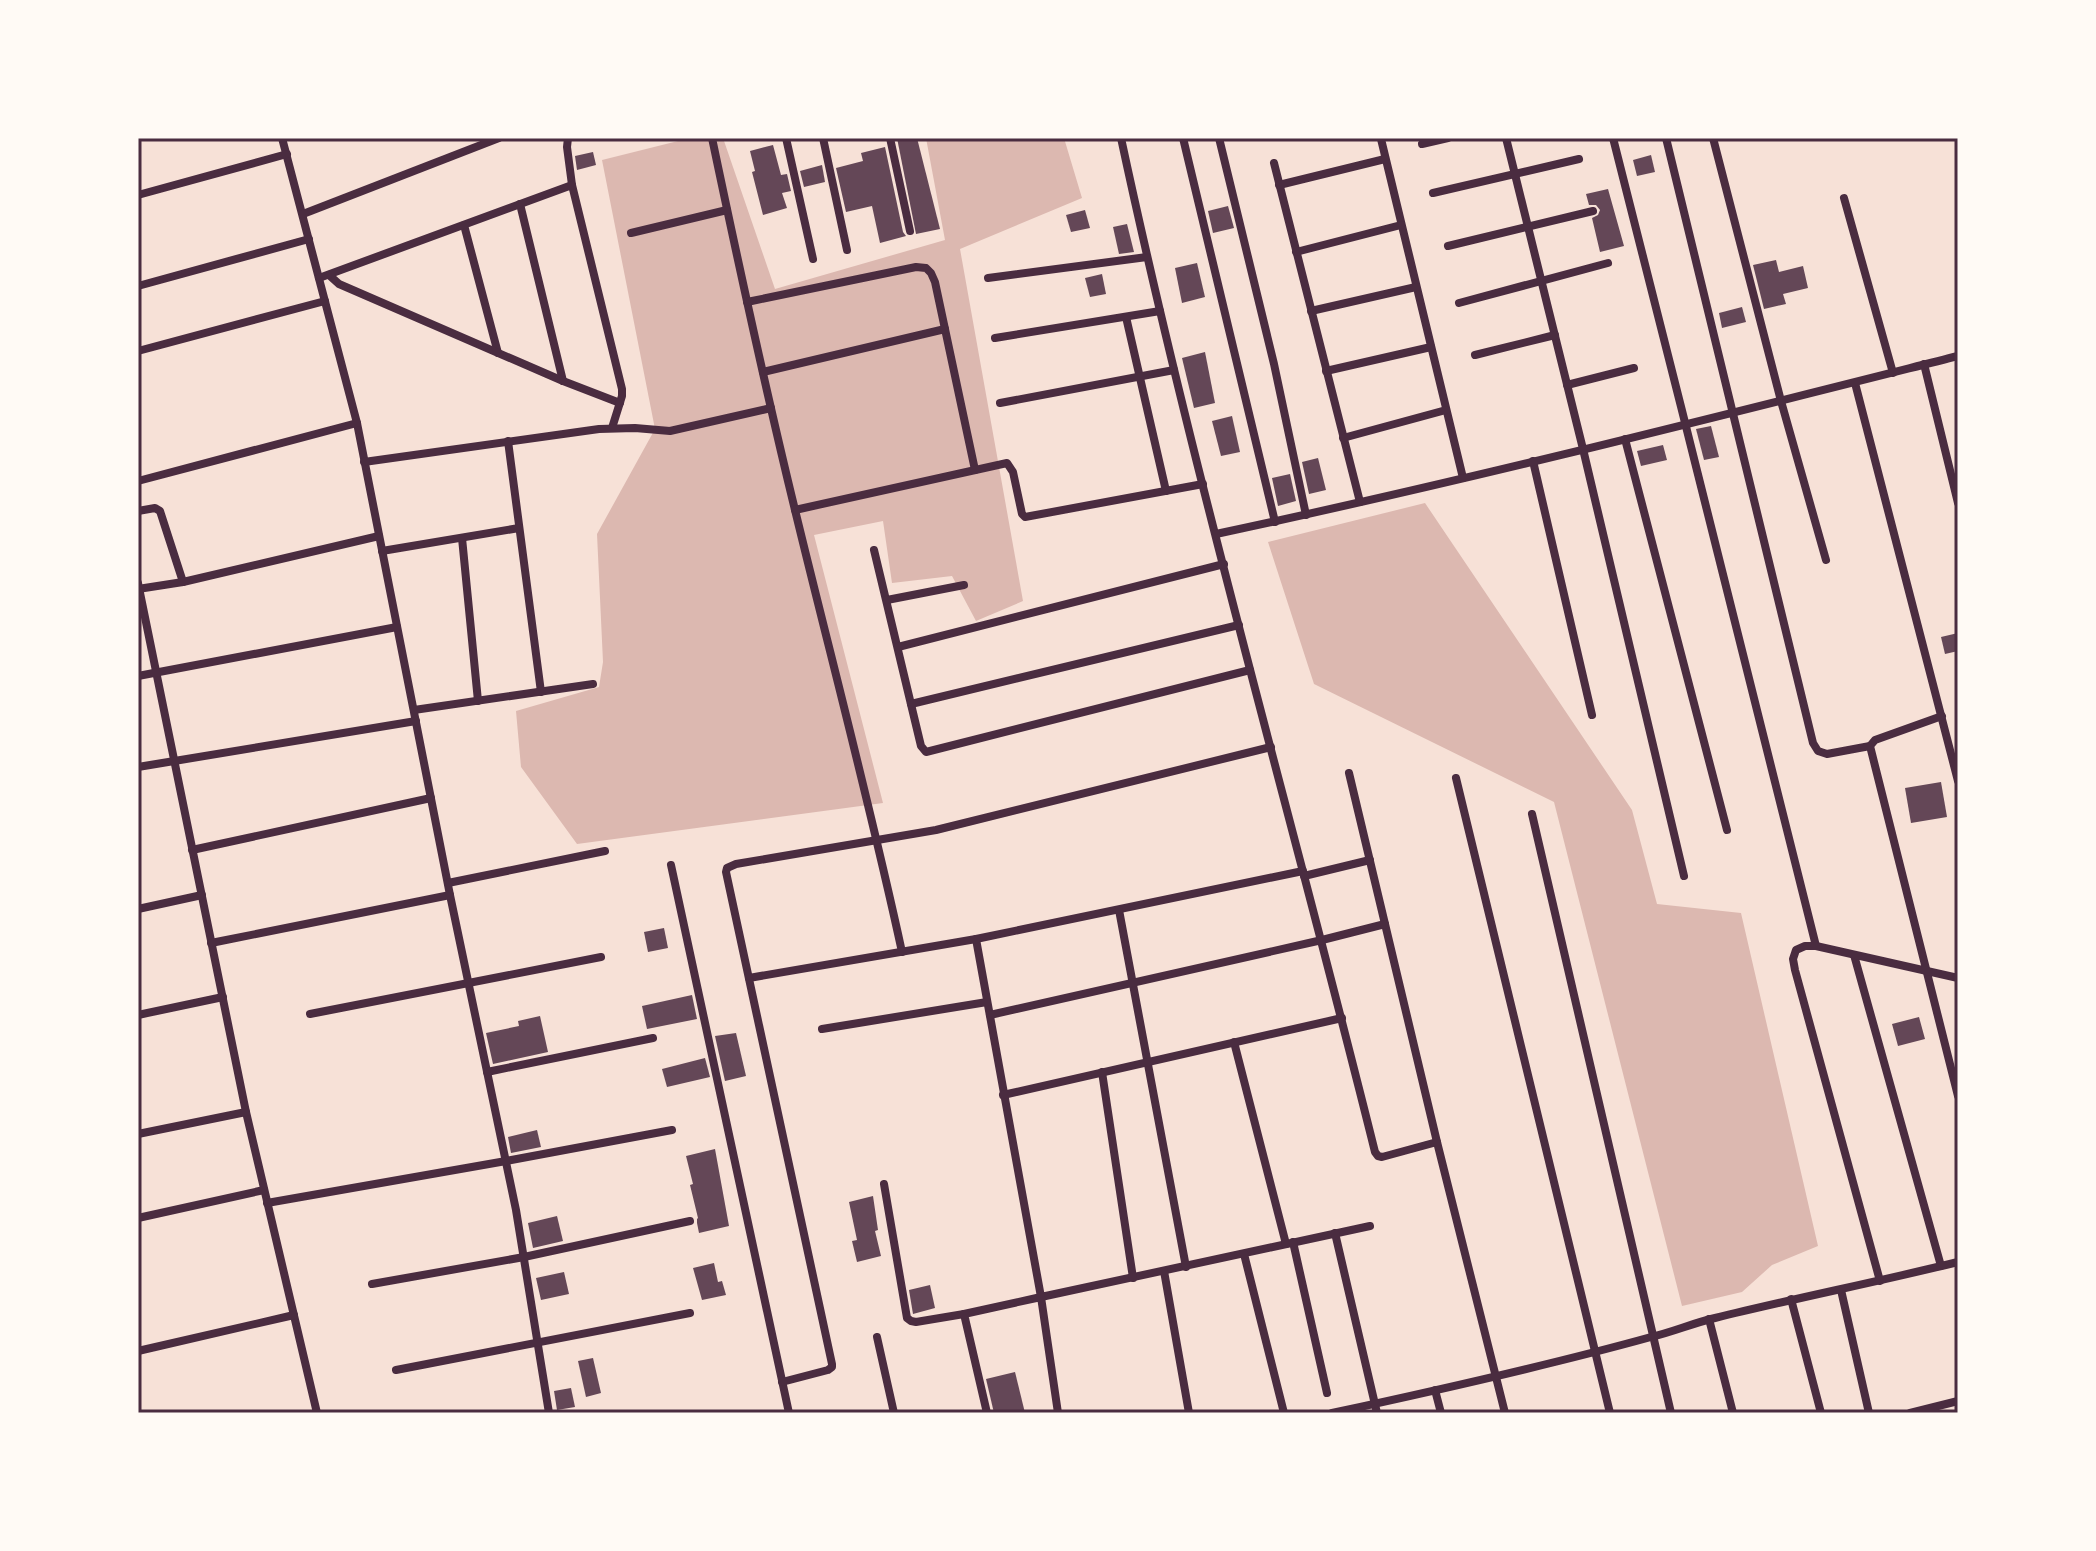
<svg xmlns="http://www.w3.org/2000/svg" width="2096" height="1551" font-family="'Asap Condensed',sans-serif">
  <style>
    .water { fill: #dcb8b0 }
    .building { fill: #644757 }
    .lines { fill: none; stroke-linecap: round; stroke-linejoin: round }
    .minor { stroke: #4a2c40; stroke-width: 8 }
    .neatline { fill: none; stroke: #4a2c40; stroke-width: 3 }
  </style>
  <rect width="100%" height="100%" fill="#f7e1d7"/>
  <g class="water">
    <polygon points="690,138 723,138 775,289 945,240 926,138 1064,138 1082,198 960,249 1023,601 976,621 952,576 892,583 883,521 814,535 883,803 577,844 521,767 516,711 599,687 603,662 597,534 655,429 602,160"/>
    <polygon points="1425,503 1632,810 1657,904 1741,913 1818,1246 1772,1265 1742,1292 1682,1306 1554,802 1314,684 1268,542"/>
  </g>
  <g class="building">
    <polygon points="897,138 917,138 940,229 916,234"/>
    <polygon points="773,145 781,175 787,174 791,191 782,193 787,208 763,215 752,172 755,171 750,151"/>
    <polygon points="885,147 903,232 906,236 880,243 872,206 846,212 836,168 863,161 861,153"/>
    <polygon points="593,152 596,165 577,170 575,156"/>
    <polygon points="1651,155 1655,172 1637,176 1633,160"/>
    <polygon points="822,165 825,182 804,187 800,171"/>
    <polygon points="1608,189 1624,246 1600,252 1592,218 1598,215 1600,210 1596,205 1589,205 1586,194"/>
    <polygon points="1228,206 1234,228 1213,233 1208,211"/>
    <polygon points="1085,210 1090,228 1071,232 1066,215"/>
    <polygon points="1127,224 1134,252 1119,254 1113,227"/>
    <polygon points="1776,260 1779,272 1803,266 1808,288 1783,294 1786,304 1764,309 1753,265"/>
    <polygon points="1197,263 1205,297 1182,303 1175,268"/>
    <polygon points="1102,274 1106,294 1090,297 1085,278"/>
    <polygon points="1742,307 1746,322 1722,328 1719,313"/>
    <polygon points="1205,352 1215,403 1194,408 1182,358"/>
    <polygon points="1232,416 1240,452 1221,456 1212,421"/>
    <polygon points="1711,426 1719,457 1704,460 1696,429"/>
    <polygon points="1663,445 1667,460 1641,466 1637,451"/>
    <polygon points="1318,458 1326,490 1309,494 1302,462"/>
    <polygon points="1290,474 1296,501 1278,506 1272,478"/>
    <polygon points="1958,633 1958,651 1945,654 1941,637"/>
    <polygon points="1941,782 1947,817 1911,823 1905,788"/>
    <polygon points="664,928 668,948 648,952 644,932"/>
    <polygon points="692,995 697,1019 647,1029 642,1006"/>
    <polygon points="540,1016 548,1052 493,1064 486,1033 519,1026 518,1021"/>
    <polygon points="1919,1017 1925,1039 1898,1046 1892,1024"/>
    <polygon points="736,1033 746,1076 725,1081 715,1036"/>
    <polygon points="705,1058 710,1077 667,1087 662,1069"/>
    <polygon points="537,1130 541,1147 511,1153 508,1137"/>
    <polygon points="715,1149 729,1226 699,1233 697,1223 697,1219 698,1218 690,1185 693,1184 686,1156"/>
    <polygon points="873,1196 878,1230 875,1231 881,1256 857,1262 852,1241 857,1240 849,1202"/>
    <polygon points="557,1216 563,1241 533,1248 528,1223"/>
    <polygon points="714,1263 718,1282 722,1281 726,1295 702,1300 693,1268"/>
    <polygon points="564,1272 569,1294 541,1300 536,1278"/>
    <polygon points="930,1285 935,1308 913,1314 909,1290"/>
    <polygon points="593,1358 601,1393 586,1397 578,1361"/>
    <polygon points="1015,1372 1025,1413 994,1413 986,1379"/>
    <polygon points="571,1388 575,1407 557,1410 554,1391"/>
  </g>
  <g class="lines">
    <g class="minor">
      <polyline points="282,138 357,423 450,895 516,1210 549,1413"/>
      <polyline points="568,138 567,147 572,185"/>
      <path d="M712,138C738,262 765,387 795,510C831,658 870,804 902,952"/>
      <polyline points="786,138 813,259"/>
      <polyline points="823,138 847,250"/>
      <polyline points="890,138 910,231"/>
      <path d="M1121,138C1194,479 1291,814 1375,1152L1378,1156L1382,1157L1437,1142"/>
      <polyline points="1183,138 1275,522"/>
      <polyline points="1219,138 1274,364 1306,515"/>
      <polyline points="1506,138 1583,449 1684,876"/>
      <path d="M1613,138C1682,407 1748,677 1816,946"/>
      <polyline points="1666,138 1813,743 1818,751 1827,754 1870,746"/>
      <polyline points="1713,138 1781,401 1826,560"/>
      <polyline points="1381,139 1463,478"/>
      <polyline points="1422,144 1448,138"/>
      <polyline points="1274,163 1360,502"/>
      <polyline points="1279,185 1385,159"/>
      <polyline points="1433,193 1579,159"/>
      <polyline points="138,195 287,154"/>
      <polyline points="1844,198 1893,373"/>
      <polyline points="520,204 563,381"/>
      <polyline points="303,214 499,138"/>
      <polyline points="464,225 498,353"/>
      <polyline points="631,233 727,210"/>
      <polyline points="1448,246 1593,211"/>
      <polyline points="1296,252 1401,225"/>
      <polyline points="329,275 339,284 563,381 620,403"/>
      <polyline points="319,278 572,185 622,389 622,396 612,428"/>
      <polyline points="988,278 1147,257"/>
      <polyline points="138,286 309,239"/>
      <polyline points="747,302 916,267 926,268 931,273 935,282 975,470"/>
      <polyline points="1459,303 1608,263"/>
      <polyline points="1311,311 1416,287"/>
      <polyline points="1126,317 1166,491"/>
      <polyline points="995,338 1160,311"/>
      <polyline points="138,351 325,301"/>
      <polyline points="1475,355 1555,335"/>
      <polyline points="1924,364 1958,503"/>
      <polyline points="1326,371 1431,347"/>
      <polyline points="763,372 945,329"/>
      <polyline points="1855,383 1958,781"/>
      <polyline points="1567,385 1634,368"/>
      <polyline points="1000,403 1174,370"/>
      <polyline points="1343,438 1446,410"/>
      <polyline points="1625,439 1727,830"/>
      <polyline points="508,441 541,692"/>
      <polyline points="1533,461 1592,715"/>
      <polyline points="364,462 599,429 635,428 670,431 771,408"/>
      <polyline points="138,481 357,423"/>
      <polyline points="795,510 1007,463 1013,472 1022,514 1025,517 1203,484"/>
      <polyline points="138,511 155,508 160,511 183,582"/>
      <path d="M1216,534C1465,481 1712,418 1958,356"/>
      <polyline points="462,538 478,701"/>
      <polyline points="874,550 921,746 926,752 1250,670"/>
      <polyline points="382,551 519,528"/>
      <polyline points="138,583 246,1112 317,1413"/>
      <polyline points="138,589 183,582 379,536"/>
      <polyline points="887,600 964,585"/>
      <polyline points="898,647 1224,564"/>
      <polyline points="138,676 397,627"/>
      <polyline points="911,704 1239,625"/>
      <polyline points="414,710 593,684"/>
      <polyline points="1942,716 1875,740 1870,746 1958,1096"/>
      <polyline points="138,767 416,721"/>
      <polyline points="1349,773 1437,1142 1505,1413"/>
      <polyline points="1456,778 1610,1413"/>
      <polyline points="1532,814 1671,1413"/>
      <polyline points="192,850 431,798"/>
      <polyline points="671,865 789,1413"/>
      <polyline points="1303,871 976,939 1041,1297 1370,1226"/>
      <polyline points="1304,876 1370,860"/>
      <polyline points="448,883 605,851"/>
      <polyline points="138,909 202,895"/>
      <polyline points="1119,910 1186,1267"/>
      <polyline points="211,943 450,895"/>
      <polyline points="1854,955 1941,1266"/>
      <polyline points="749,978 976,939"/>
      <polyline points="310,1014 601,957"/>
      <polyline points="138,1015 223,997"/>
      <polyline points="990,1015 1322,940 1385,924"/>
      <polyline points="822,1029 987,1002"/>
      <polyline points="1234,1042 1286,1244"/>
      <polyline points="487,1072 653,1038"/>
      <polyline points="1102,1072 1133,1278"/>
      <polyline points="1003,1095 1342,1018"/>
      <polyline points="138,1134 246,1112"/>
      <polyline points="884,1184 907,1318 911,1321 916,1322 964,1314"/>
      <polyline points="267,1203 506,1161 672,1130"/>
      <polyline points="138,1218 264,1190"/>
      <polyline points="1335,1233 1377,1413"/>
      <polyline points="1293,1242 1327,1393"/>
      <polyline points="1244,1254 1284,1413"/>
      <polyline points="1164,1271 1189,1413"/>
      <polyline points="1880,1281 1795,970 1793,959 1796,950 1805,946 1816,946 1958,978"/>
      <polyline points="372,1284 524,1257 690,1221"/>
      <polyline points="1841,1290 1869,1413"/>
      <polyline points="1791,1299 1821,1413"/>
      <polyline points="1709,1319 1733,1413"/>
      <polyline points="877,1337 894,1413"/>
      <polyline points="138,1351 294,1315"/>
      <polyline points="396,1370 690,1313"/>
      <polyline points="782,1382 828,1370 832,1367 832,1364 726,872 727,868 736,864 936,830 1271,747"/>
      <polyline points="1435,1390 1441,1413"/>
      <polyline points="987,1413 964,1314 1041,1297 1058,1413"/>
      <path d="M1332,1413C1439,1390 1546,1366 1651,1337C1673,1332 1693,1323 1715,1318C1796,1298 1877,1282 1958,1262"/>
      <polyline points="1910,1413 1958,1401"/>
    </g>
  </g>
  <rect width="2096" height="1551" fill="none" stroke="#fffaf5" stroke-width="280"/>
  <rect x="140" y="140" width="1816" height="1271" class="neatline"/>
</svg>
